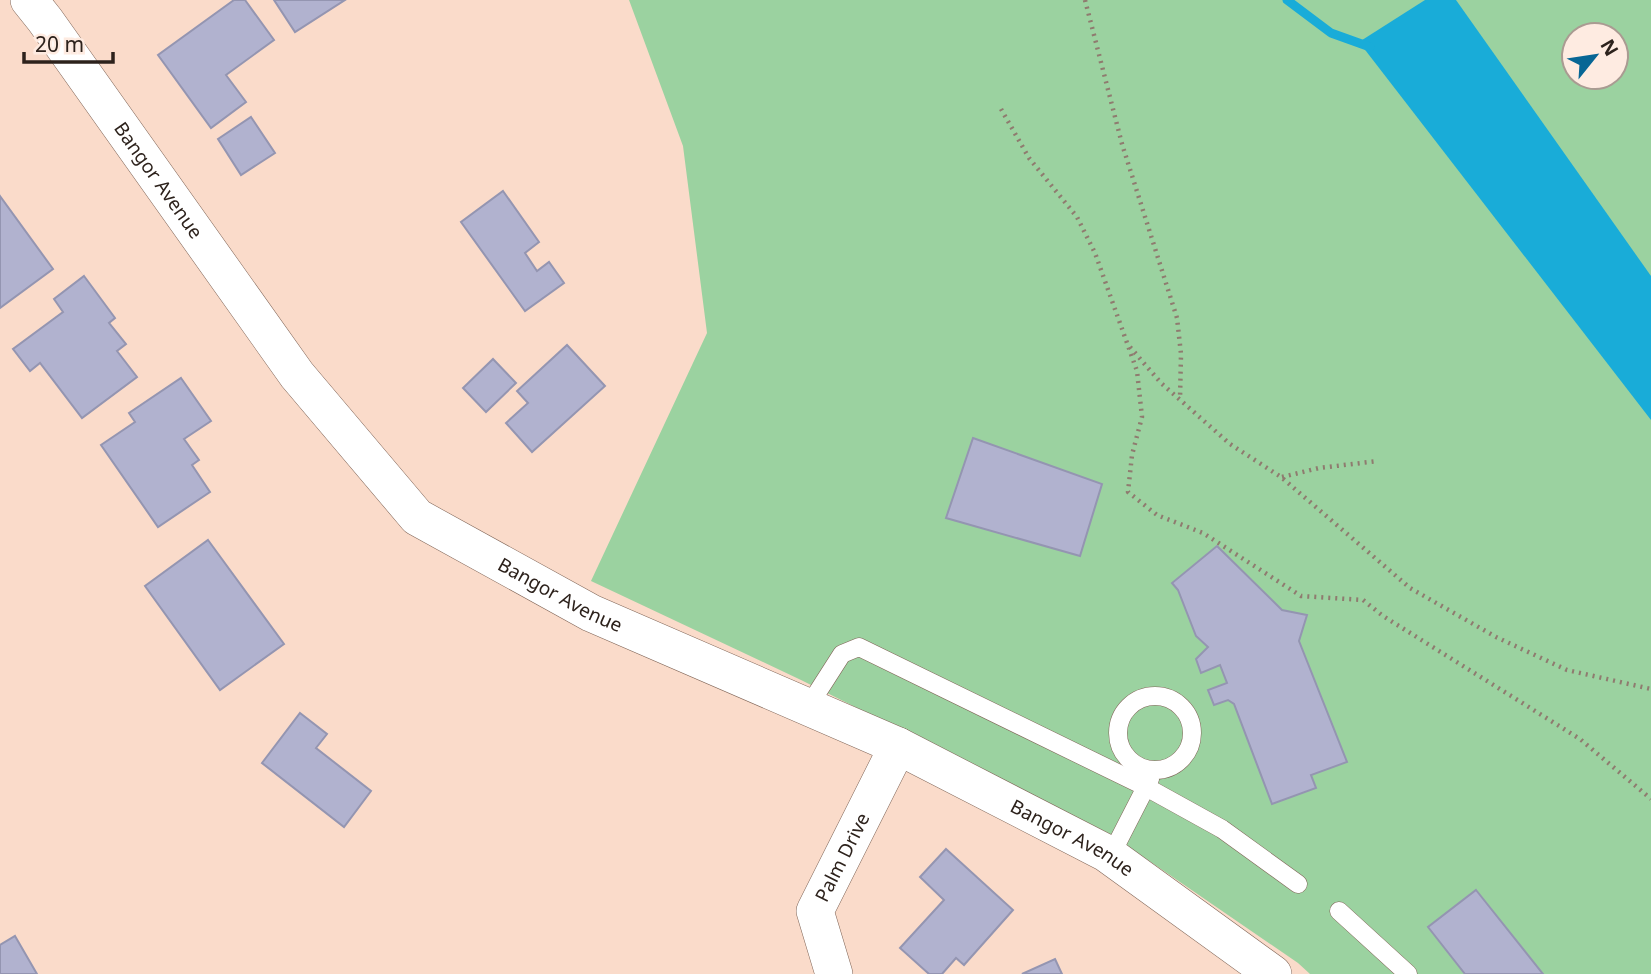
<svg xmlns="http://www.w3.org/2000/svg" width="1651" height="974" font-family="'Noto Sans',sans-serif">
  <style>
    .green { fill: #9bd2a0; fill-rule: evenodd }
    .water { fill: #19acd8 }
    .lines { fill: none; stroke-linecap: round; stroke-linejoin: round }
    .stream { stroke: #19acd8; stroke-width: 9 }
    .building { fill: #b1b2cf; stroke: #9495b1; stroke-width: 2 }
    .service-casing { stroke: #816658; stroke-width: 19 }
    .minor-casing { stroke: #816658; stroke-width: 38 }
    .path { stroke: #8f7b6f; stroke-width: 4.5; stroke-dasharray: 2 5; stroke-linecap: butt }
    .service { stroke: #fff; stroke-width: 18 }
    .minor { stroke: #fff; stroke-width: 37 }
    .labels { text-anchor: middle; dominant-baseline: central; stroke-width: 5; stroke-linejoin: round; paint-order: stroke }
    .street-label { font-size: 19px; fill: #2d221c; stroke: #feebe1 }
  </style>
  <rect width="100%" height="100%" fill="#fadbca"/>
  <path class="green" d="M629,0H1651V974H1310L1298,963L1110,834L801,680L591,581L707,333L683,146ZM1574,35H1616V77H1574Z"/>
  <polygon class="water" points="1425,0 1456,0 1651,276 1651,420 1359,42"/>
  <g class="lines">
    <polyline class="stream" points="1287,0 1331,33 1370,47"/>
  </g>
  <g class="building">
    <polygon points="234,0 245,0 274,40 226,75 246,102 211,128 158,55"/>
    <polygon points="274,0 345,0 295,32"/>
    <polygon points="251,117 275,153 241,175 218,139"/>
    <polygon points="503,191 539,242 525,253 537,271 549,262 564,283 525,311 461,222"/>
    <polygon points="0,196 53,269 0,308"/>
    <polygon points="84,276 115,318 109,323 126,344 117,351 137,377 82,418 40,363 30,371 13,349 63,312 54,299"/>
    <polygon points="567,345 605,386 532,452 506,423 528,403 517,391"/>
    <polygon points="493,359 516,383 486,412 463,388"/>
    <polygon points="181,378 211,421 184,439 199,460 192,465 210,492 158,527 101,445 135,422 129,413"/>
    <polygon points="973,438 1102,484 1080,556 946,518"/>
    <polygon points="208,540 284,644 220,690 145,586"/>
    <polygon points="1217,546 1282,610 1307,615 1299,641 1347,762 1311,775 1316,788 1272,804 1234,704 1228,700 1214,705 1208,690 1227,683 1220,665 1201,673 1196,659 1208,647 1196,636 1178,590 1172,583"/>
    <polygon points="300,713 327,734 316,748 371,791 344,827 262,763"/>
    <polygon points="946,849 1013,910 964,965 956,958 942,974 929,974 900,948 944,900 920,877"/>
    <polygon points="1476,890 1543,974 1465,974 1428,927"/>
    <polygon points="15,936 37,974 0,974 0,945"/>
    <polygon points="1055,959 1062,974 1022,974"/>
  </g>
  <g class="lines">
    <defs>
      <g id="service">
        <circle cx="1155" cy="733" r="37"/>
        <polyline points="808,707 842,654 859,647 1146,787 1222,829 1298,884"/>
        <polyline points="1110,857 1150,779"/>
        <polyline points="1339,911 1408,974"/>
      </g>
      <g id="minor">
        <path id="s1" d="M29,0L45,20L297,375L417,517L591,613L898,746L1106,853L1273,974"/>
        <path id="s2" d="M834,974L815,911L898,746"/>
      </g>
    </defs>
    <use href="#service" class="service-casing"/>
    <use href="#minor" class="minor-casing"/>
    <g class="path">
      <polyline points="1085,0 1122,144 1177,318 1181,354 1180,399"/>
      <polyline points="1001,109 1029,158 1077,217 1095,253 1137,371 1142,417 1132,455 1128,492 1157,515 1203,533 1301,596 1363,600 1383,616 1580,739 1651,799"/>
      <polyline points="1130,347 1161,383 1230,444 1281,477 1410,588 1496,637 1567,670 1651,689"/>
      <polyline points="1282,477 1319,468 1378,461"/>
    </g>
    <use href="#service" class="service"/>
    <use href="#minor" class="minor"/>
  </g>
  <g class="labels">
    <g class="street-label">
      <text stroke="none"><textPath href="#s1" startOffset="222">Bangor Avenue</textPath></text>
      <text stroke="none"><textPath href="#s1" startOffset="810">Bangor Avenue</textPath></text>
      <text stroke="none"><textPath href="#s1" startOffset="1377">Bangor Avenue</textPath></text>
      <text stroke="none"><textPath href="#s2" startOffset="126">Palm Drive</textPath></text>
    </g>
  </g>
  <g transform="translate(1595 56) rotate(60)"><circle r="33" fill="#feebe1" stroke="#aa9b92" stroke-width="2"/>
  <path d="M0-5L12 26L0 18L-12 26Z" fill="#076695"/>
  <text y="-10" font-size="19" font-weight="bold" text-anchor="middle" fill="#2d221c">N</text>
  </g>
  <path d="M24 52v10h89v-10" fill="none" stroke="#2d221c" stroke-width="3.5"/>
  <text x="35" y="52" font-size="21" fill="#2d221c" stroke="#feebe1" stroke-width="5" paint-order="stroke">20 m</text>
</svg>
